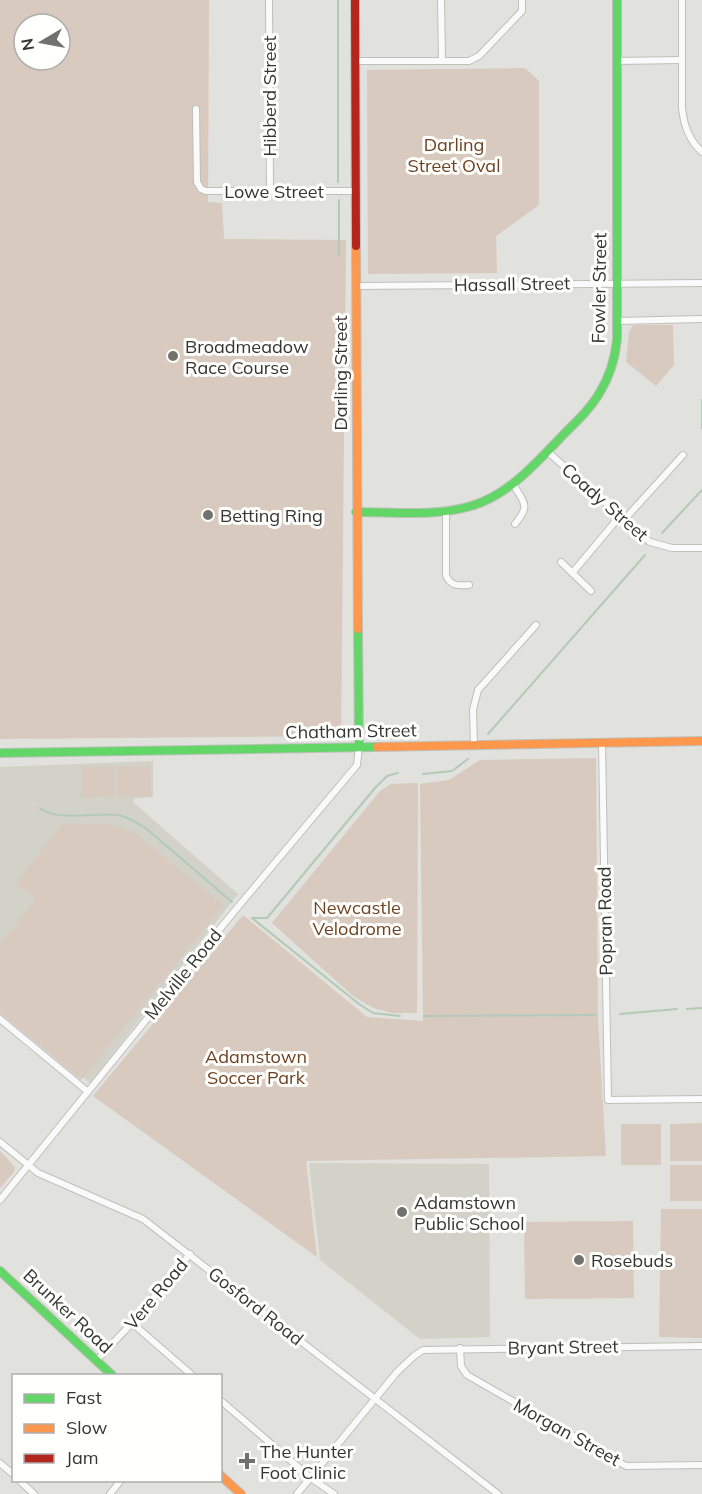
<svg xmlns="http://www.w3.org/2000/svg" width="702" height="1494" font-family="Mulish,sans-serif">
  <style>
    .built { fill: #d2d2c9 }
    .green { fill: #d8cabe; fill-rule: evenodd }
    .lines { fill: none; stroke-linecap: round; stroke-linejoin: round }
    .stream { stroke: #b3cab9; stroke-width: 2 }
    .street-casing { stroke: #bfbfbc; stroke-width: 8 }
    .fast-casing { stroke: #bfbfbc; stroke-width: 10 }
    .slow-casing { stroke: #bfbfbc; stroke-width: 10 }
    .jam-casing { stroke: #bfbfbc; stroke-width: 10 }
    .street { stroke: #fafafa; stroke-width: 6 }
    .fast { stroke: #63d668; stroke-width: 8 }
    .slow { stroke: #ff974d; stroke-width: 8 }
    .jam { stroke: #b3261e; stroke-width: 8 }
    .poi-dot { fill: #71716e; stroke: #fffffe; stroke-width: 2 }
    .labels { text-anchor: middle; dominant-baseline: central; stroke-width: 6; stroke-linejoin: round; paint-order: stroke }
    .street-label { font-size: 18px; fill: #353533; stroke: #fffffe }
    .park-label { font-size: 18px; fill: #6e4220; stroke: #fffffe }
    .poi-label { font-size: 18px; fill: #353533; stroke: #fffffe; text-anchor: start }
  </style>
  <rect width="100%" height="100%" fill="#e1e1dd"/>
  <g class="built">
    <polygon points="153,761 153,797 135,798 133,802 238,894 90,1083 0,1010 0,767"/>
    <polygon points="309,1163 489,1164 490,1337 420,1339 320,1260"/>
  </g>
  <g class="green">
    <path d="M0,0H209L208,202L222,203L224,239L346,240L341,736L0,739ZM24,24H60V60H24Z"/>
    <polygon points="525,68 539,81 539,205 496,236 497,273 368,274 367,70"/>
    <polygon points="633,325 673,325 674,365 656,386 626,362 629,332"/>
    <polygon points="596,758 598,1021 606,1156 306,1161 317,1257 93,1096 243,915 367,1017 423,1021 420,784 449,780 480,760"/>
    <polygon points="114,766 115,797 98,796 97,797 81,798 81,767"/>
    <polygon points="117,766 150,766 151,797 118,797"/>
    <polygon points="418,783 417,1013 392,1013 373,1008 353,996 272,923 380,791 391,784"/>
    <polygon points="63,824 108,824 134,832 223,905 81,1080 0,1013 0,944 36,899 16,883"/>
    <polygon points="702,1123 702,1161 670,1161 670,1124"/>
    <rect x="621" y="1124" width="40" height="41"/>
    <polygon points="0,1151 15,1167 14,1172 0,1188"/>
    <rect x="670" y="1165" width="32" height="36"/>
    <polygon points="661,1209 702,1209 702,1338 659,1337"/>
    <polygon points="633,1221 634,1298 525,1299 524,1222"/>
  </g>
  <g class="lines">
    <g class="stream">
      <polyline points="338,0 338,182"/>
      <polyline points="339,200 339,255"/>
      <polyline points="702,400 702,428"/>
      <polyline points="662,533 702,490"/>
      <polyline points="488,734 645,555"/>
      <polyline points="423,774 452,771 468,759"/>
      <path d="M40,808C57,822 96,812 118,815C129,817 139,824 148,830L232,902"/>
      <polyline points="252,918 267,918 375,788 387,776 398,773"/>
      <polyline points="252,918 359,1004 373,1013 400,1016"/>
      <polyline points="687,1009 702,1008"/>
      <polyline points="620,1014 677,1009"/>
      <polyline points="424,1016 595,1015"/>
    </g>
    <defs>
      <g id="street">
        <polyline points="269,0 270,191"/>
        <polyline points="441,0 442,61"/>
        <path d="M682,0V108C684,126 689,140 702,152"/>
        <polyline points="355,61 469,61 479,56 522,11 522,0"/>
        <polyline points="617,61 681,60"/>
        <polyline points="196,109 197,182 201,189 206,191 355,191"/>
        <polyline points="357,286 702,283"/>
        <polyline points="617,321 702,319"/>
        <polyline points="548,452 650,542 672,548 702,548"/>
        <path d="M513,484C524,503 531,505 515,524"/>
        <path d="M446,510V575C450,586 458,586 469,585"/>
        <polyline points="624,520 683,455"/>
        <polyline points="561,562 591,591"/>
        <polyline points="573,572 620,516"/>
        <polyline points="602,742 608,1100 702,1099"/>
        <polyline points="474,746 473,710 478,690 536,625"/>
        <polyline points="0,1019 87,1091"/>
        <polyline points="0,1142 38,1173 143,1219 498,1494"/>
        <polyline points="0,1200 232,914 357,765 359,747"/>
        <polyline points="132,1323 193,1376"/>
        <polyline points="460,1348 461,1366 467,1375 626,1466 702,1465"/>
        <polyline points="97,1360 132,1323 190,1254"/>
        <polyline points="220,1400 311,1478 334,1494"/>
        <polyline points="0,1463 14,1475"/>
        <polyline points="19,1480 34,1494"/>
        <polyline points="110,1494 121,1480"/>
        <polyline points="297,1494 397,1372 414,1356 423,1350 702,1346"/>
      </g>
      <g id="fast">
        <path d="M356,512C394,512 434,517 471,506C509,495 537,462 564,434C577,421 591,408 600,392C610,376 615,358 617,340V0"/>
        <polyline points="358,629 359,747"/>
        <polyline points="0,753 377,747"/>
        <polyline points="0,1271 113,1376"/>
      </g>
      <g id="slow">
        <polyline points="356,246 358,629"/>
        <polyline points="377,747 702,741"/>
        <polyline points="220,1475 241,1494"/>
      </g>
      <polyline id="jam" points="355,0 356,246"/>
    </defs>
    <use href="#street" class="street-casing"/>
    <use href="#fast" class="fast-casing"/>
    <use href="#slow" class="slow-casing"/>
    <use href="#jam" class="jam-casing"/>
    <use href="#street" class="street"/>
    <use href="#fast" class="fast"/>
    <use href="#slow" class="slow"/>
    <use href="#jam" class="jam"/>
  </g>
  <g class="poi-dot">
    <circle cx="173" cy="356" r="6"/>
    <circle cx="208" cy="515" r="6"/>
    <circle cx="402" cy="1212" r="6"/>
    <circle cx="579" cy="1260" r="6"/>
    <path d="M244 1452h6v6h6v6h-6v6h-6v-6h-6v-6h6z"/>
  </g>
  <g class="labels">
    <g class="street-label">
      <text transform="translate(269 96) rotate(-90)">Hibberd Street</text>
      <text x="274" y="191">Lowe Street</text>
      <text transform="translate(512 284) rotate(-1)">Hassall Street</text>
      <text transform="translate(599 288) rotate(-89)">Fowler Street</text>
      <text transform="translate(340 373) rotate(-90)">Darling Street</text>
      <text transform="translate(605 502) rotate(41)">Coady Street</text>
      <text transform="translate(351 731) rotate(-1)">Chatham Street</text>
      <text transform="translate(605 921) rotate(-91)">Popran Road</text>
      <text transform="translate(183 974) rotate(-51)">Melville Road</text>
      <text transform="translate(156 1294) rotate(-50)">Vere Road</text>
      <text transform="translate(256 1306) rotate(38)">Gosford Road</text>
      <text transform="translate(68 1311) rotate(43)">Brunker Road</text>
      <text transform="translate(563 1347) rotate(-1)">Bryant Street</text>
      <text transform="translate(567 1432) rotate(29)">Morgan Street</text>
    </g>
    <g class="park-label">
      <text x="454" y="144">Darling<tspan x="454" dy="21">Street Oval</tspan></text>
      <text x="357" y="907">Newcastle<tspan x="357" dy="21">Velodrome</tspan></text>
      <text x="256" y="1056">Adamstown<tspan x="256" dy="21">Soccer Park</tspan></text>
    </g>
    <g class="poi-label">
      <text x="185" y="346">Broadmeadow<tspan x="185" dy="21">Race Course</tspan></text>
      <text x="220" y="515">Betting Ring</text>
      <text x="414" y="1202">Adamstown<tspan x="414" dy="21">Public School</tspan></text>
      <text x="591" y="1260">Rosebuds</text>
      <text x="260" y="1451">The Hunter<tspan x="260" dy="21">Foot Clinic</tspan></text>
    </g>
  </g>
  <rect x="12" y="1374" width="210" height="108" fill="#fffffe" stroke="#aeaead" stroke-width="1.5"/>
  <rect x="24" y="1394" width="30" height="9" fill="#63d668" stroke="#aeaead" stroke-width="1.5"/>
  <text x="66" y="1404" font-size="18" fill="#353533">Fast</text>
  <rect x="24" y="1424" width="30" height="9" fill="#ff974d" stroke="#aeaead" stroke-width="1.5"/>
  <text x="66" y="1434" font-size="18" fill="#353533">Slow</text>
  <rect x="24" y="1454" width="30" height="9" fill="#b3261e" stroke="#aeaead" stroke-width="1.5"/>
  <text x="66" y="1464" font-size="18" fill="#353533">Jam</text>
  <g transform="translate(42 42) rotate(260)"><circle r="28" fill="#fffffe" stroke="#aeaead" stroke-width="1.5"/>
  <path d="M0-4.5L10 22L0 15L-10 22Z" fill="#71716e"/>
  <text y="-9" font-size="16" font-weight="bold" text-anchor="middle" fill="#353533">N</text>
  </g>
</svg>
